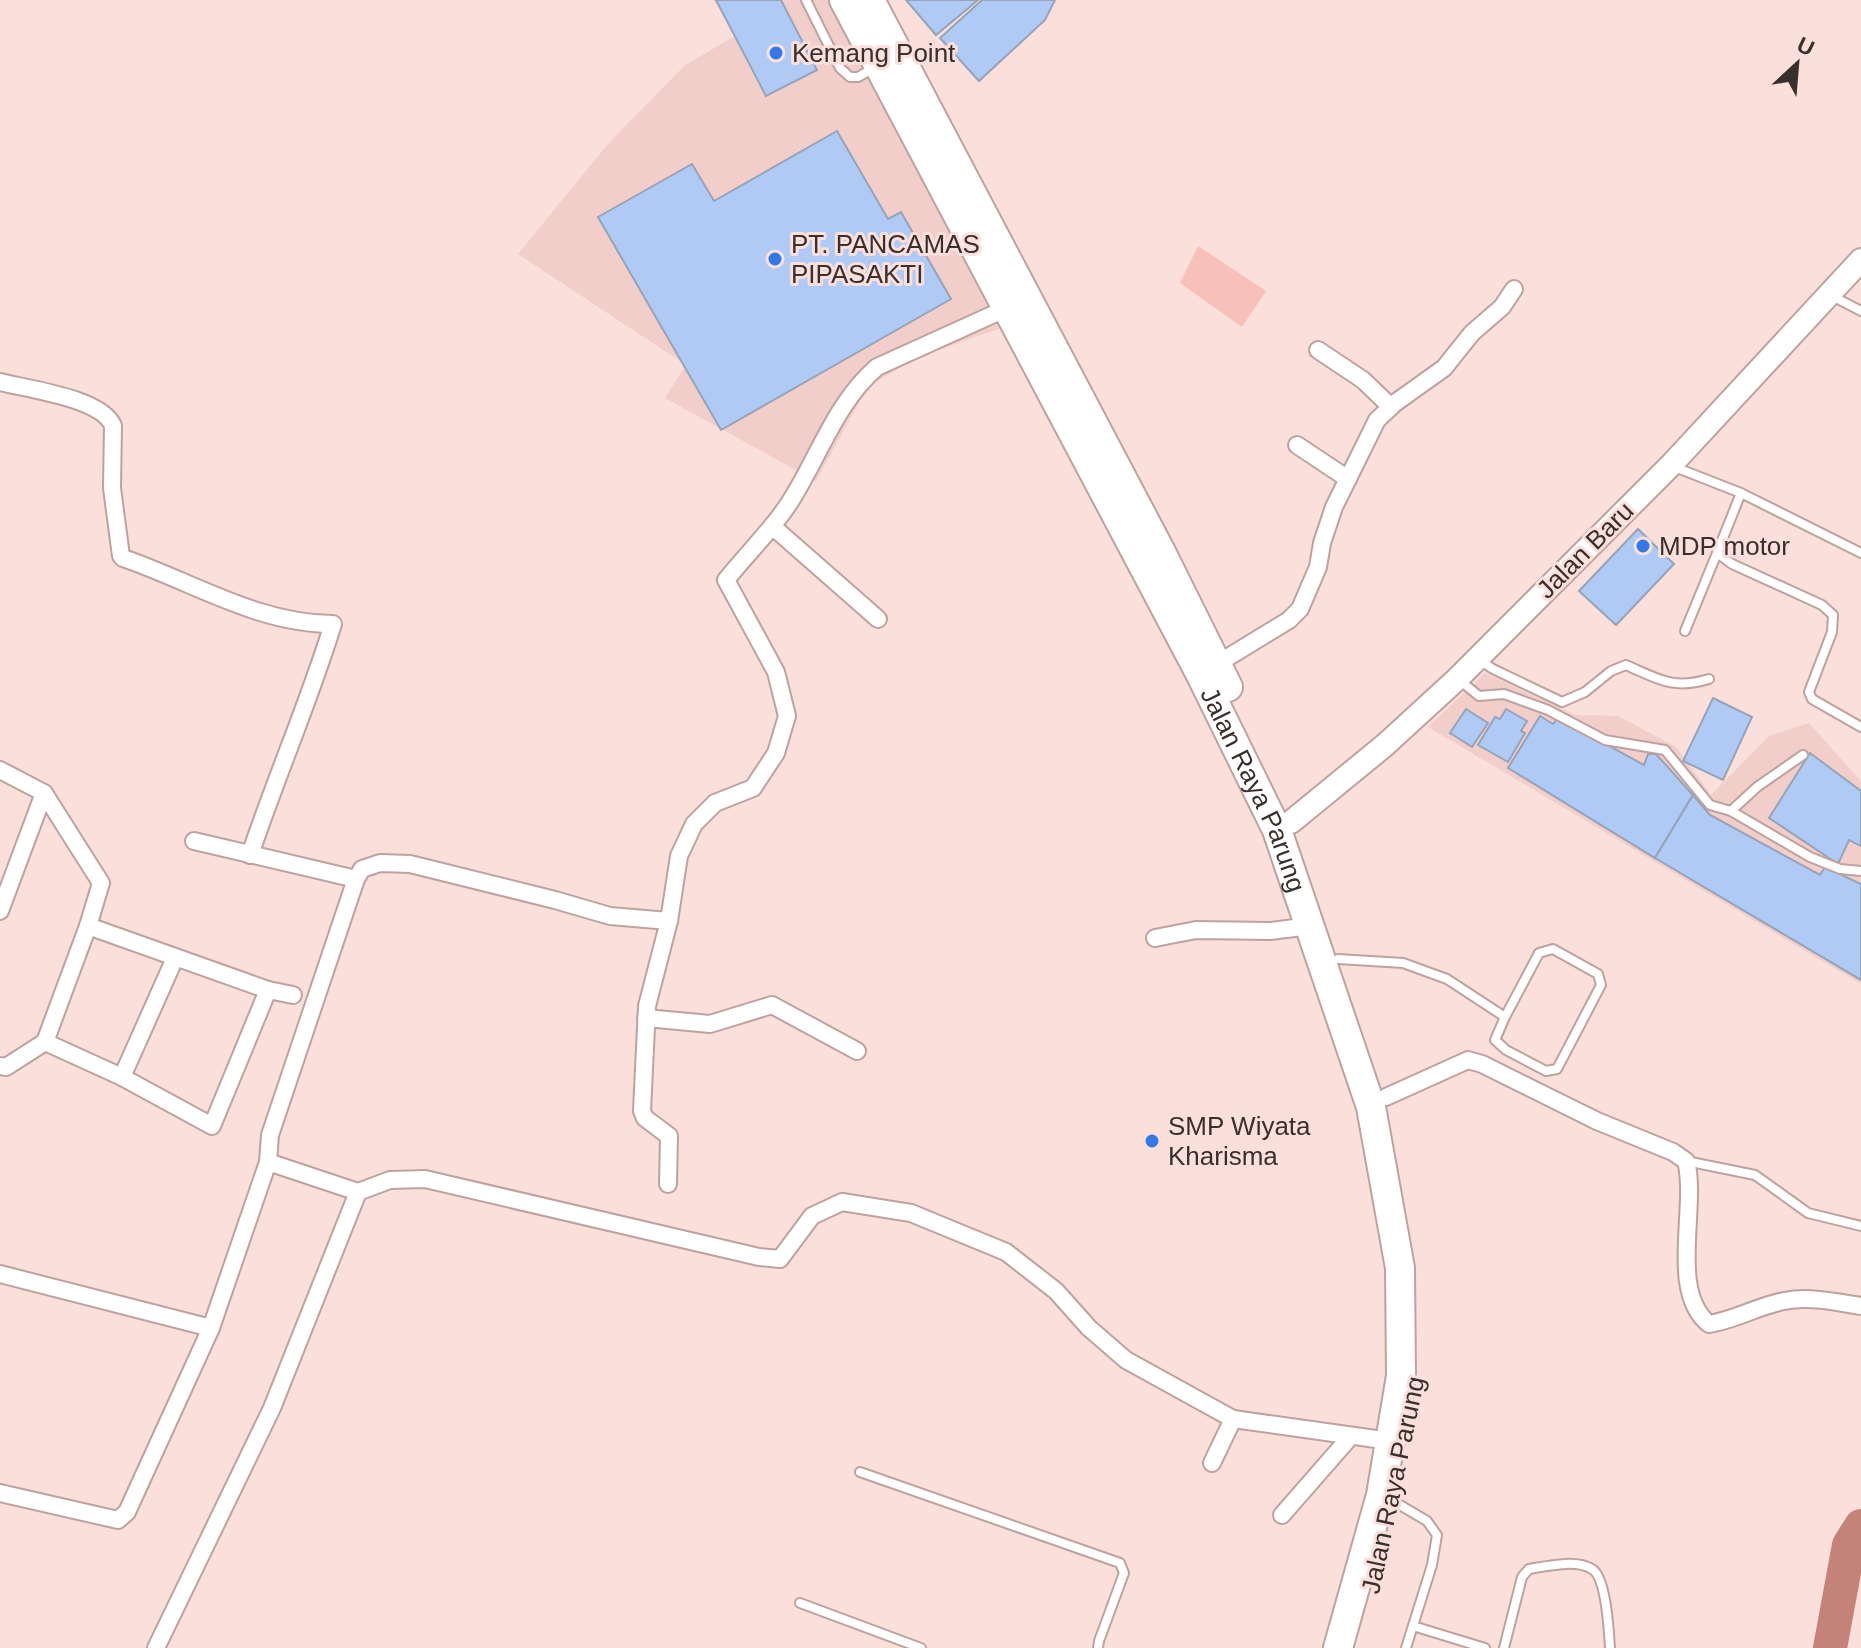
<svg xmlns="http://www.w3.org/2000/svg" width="1861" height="1648" font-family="Helvetica,sans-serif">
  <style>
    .built { fill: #f1cec9 }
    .green { fill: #f7c1ba }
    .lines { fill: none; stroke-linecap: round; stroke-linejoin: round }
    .river { stroke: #c58279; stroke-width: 34 }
    .building { fill: #aecaf5; stroke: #97a3b7; stroke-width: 2 }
    .lane-casing { stroke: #bda29f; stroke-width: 12 }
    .street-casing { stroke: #bda29f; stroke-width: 20 }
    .secondary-casing { stroke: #bda29f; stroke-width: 26 }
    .highway-casing { stroke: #bda29f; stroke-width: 32 }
    .lane { stroke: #fff; stroke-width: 8 }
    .street { stroke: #fff; stroke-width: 16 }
    .secondary { stroke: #fff; stroke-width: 22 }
    .highway { stroke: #fff; stroke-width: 28 }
    .poi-dot { fill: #3379e6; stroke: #fbdfda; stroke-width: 3 }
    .labels { text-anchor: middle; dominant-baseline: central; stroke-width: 6; stroke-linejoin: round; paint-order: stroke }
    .poi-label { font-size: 26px; fill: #392f2d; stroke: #fbdfda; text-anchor: start }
    .street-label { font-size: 26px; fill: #392f2d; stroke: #fbdfda }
  </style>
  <rect width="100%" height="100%" fill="#fbdfda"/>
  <g class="built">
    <polygon points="714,0 832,0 1004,327 921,356 868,386 816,481 665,398 686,365 518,254 607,145 685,65 735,36"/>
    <polygon points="1485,673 1575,715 1618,716 1676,747 1711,795 1769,736 1809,723 1861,781 1861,984 1428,727"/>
  </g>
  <polygon class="green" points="1198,246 1266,291 1242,327 1180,283"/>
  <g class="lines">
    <polyline class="river" points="1830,1648 1849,1545 1861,1526"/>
  </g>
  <g class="building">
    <polygon points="716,0 781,0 817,70 766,96"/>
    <polygon points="906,0 978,0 936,35"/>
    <polygon points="982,0 1055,0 1045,20 979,81 940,38"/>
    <polygon points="837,131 888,219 901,212 951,299 721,430 598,217 692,164 714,201"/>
    <polygon points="1638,529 1674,564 1616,625 1579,591"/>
    <polygon points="1713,698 1752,717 1723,780 1683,761"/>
    <polygon points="1466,709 1488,723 1472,747 1450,733"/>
    <polygon points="1506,709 1527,721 1521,731 1525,733 1508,762 1478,745 1495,717 1500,719"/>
    <polygon points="1540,716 1553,724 1557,719 1572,728 1575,727 1644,765 1648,754 1656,754 1693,795 1655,858 1508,768"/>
    <polygon points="1810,753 1861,791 1861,846 1849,840 1838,864 1769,818"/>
    <polygon points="1693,795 1710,815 1820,875 1825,867 1861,884 1861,980 1655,858"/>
  </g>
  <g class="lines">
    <defs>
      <g id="lane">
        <polyline points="806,0 840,68 850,77 858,77 874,68"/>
        <polyline points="1830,295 1861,311"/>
        <polyline points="1672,466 1741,493 1861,553"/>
        <polyline points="1741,493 1717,553 1732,564 1822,605 1833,615 1832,632 1809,692 1812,699 1861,727"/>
        <polyline points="1685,631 1717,553"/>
        <path d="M1478,659L1493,669L1562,702L1585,692L1611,671L1626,665C1658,679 1673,690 1709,679"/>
        <polyline points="1458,679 1479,696 1504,694 1548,710 1605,740 1665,750 1710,805 1731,811 1810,857 1840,869 1861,871"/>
        <polyline points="1731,811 1757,787 1803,755"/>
        <polyline points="1338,959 1403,963 1447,979 1505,1017 1495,1040 1506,1050 1546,1071 1557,1069 1601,985 1598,974 1553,949 1539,953 1505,1017"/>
        <polyline points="1686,1161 1755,1175 1808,1213 1861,1226"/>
        <polyline points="860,1472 1120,1563 1124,1573 1099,1641 1098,1648"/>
        <polyline points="1393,1501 1427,1521 1437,1535 1432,1565 1406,1648"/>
        <polyline points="800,1603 921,1648"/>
        <polyline points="1413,1626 1485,1648"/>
        <path d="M1504,1648L1522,1577L1529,1569C1547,1566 1576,1559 1592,1569C1606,1577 1609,1631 1610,1648"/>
      </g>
      <g id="street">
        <polyline points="1318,350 1363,380 1391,407"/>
        <path d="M0,382C27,389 102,398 113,426L112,488L121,556L123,558C193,582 258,624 333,624C309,702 276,777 250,855"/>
        <polyline points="1297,445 1348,479"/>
        <polyline points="772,526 878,619"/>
        <polyline points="1217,664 1289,620 1300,609 1318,567 1322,543 1334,507 1377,420 1395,403 1444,368 1472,333 1502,307 1514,289"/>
        <polyline points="0,770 44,793 101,883 88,926 45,1042"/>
        <polyline points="194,841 356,879"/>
        <polyline points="0,911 44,793"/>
        <polyline points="1155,938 1196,930 1270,931 1310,926"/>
        <polyline points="268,990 293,995"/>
        <polyline points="646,1018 710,1024 772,1005 857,1051"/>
        <polyline points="0,1066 6,1067 45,1042 122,1077 212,1126 268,990 88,926"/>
        <polyline points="122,1077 175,958"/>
        <path d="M1386,1097L1468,1060L1482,1064L1597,1121L1673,1152L1686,1161C1698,1207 1668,1291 1709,1324C1735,1320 1758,1306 1784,1301C1809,1296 1836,1302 1861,1306"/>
        <polyline points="668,1184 669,1136 645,1118 642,1111 647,1006 669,921"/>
        <polyline points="358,1192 390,1180 425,1179 759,1257 780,1259 812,1216 842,1202 911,1213 1006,1252 1056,1291 1089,1328 1126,1360 1233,1419 1390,1441"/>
        <polyline points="0,1274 211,1328 268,1162"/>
        <polyline points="1212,1463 1233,1419"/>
        <polyline points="0,1493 118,1520 127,1512 211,1328"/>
        <polyline points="1282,1515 1351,1436"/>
        <path d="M156,1648L272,1408L358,1192L268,1162L270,1135L356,879L362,869L380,863L410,864L555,900L610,916L669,921L679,856L694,824L715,803L753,788L776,753L787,716L776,672L726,580C749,551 778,524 796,492C822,448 838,401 877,367L1005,309"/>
      </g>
      <polyline id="secondary" points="1291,822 1385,745 1457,679 1671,465 1861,260"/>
      <g id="highway">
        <path id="s1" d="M844,0L1201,675L1277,830L1371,1107L1400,1268L1401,1376L1381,1495L1338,1648"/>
        <polyline points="870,0 1161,552 1228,687"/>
      </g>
    </defs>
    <use href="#lane" class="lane-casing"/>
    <use href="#street" class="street-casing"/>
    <use href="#secondary" class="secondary-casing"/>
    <use href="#highway" class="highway-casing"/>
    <use href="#lane" class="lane"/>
    <use href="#street" class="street"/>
    <use href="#secondary" class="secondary"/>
    <use href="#highway" class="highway"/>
  </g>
  <g class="poi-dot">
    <circle cx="776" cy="53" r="8"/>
    <circle cx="775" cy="259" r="8"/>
    <circle cx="1643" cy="546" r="8"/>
    <circle cx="1152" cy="1141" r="8"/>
  </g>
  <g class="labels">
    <g class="poi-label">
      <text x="792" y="53">Kemang Point</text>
      <text x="791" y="244">PT. PANCAMAS<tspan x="791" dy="30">PIPASAKTI</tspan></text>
      <text x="1659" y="546">MDP motor</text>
      <text x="1168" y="1126">SMP Wiyata<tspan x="1168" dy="30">Kharisma</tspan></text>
    </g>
    <g class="street-label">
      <text transform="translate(1585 550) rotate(-45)">Jalan Baru</text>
      <text stroke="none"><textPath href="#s1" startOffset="890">Jalan Raya Parung</textPath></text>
      <text transform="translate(1393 1485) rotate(-78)">Jalan Raya Parung</text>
    </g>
  </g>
  <g transform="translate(1797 64) rotate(26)" stroke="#fbdfda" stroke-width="6" paint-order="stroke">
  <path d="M0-6L14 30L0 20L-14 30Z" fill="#392f2d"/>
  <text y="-12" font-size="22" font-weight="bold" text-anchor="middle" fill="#392f2d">U</text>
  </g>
</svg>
